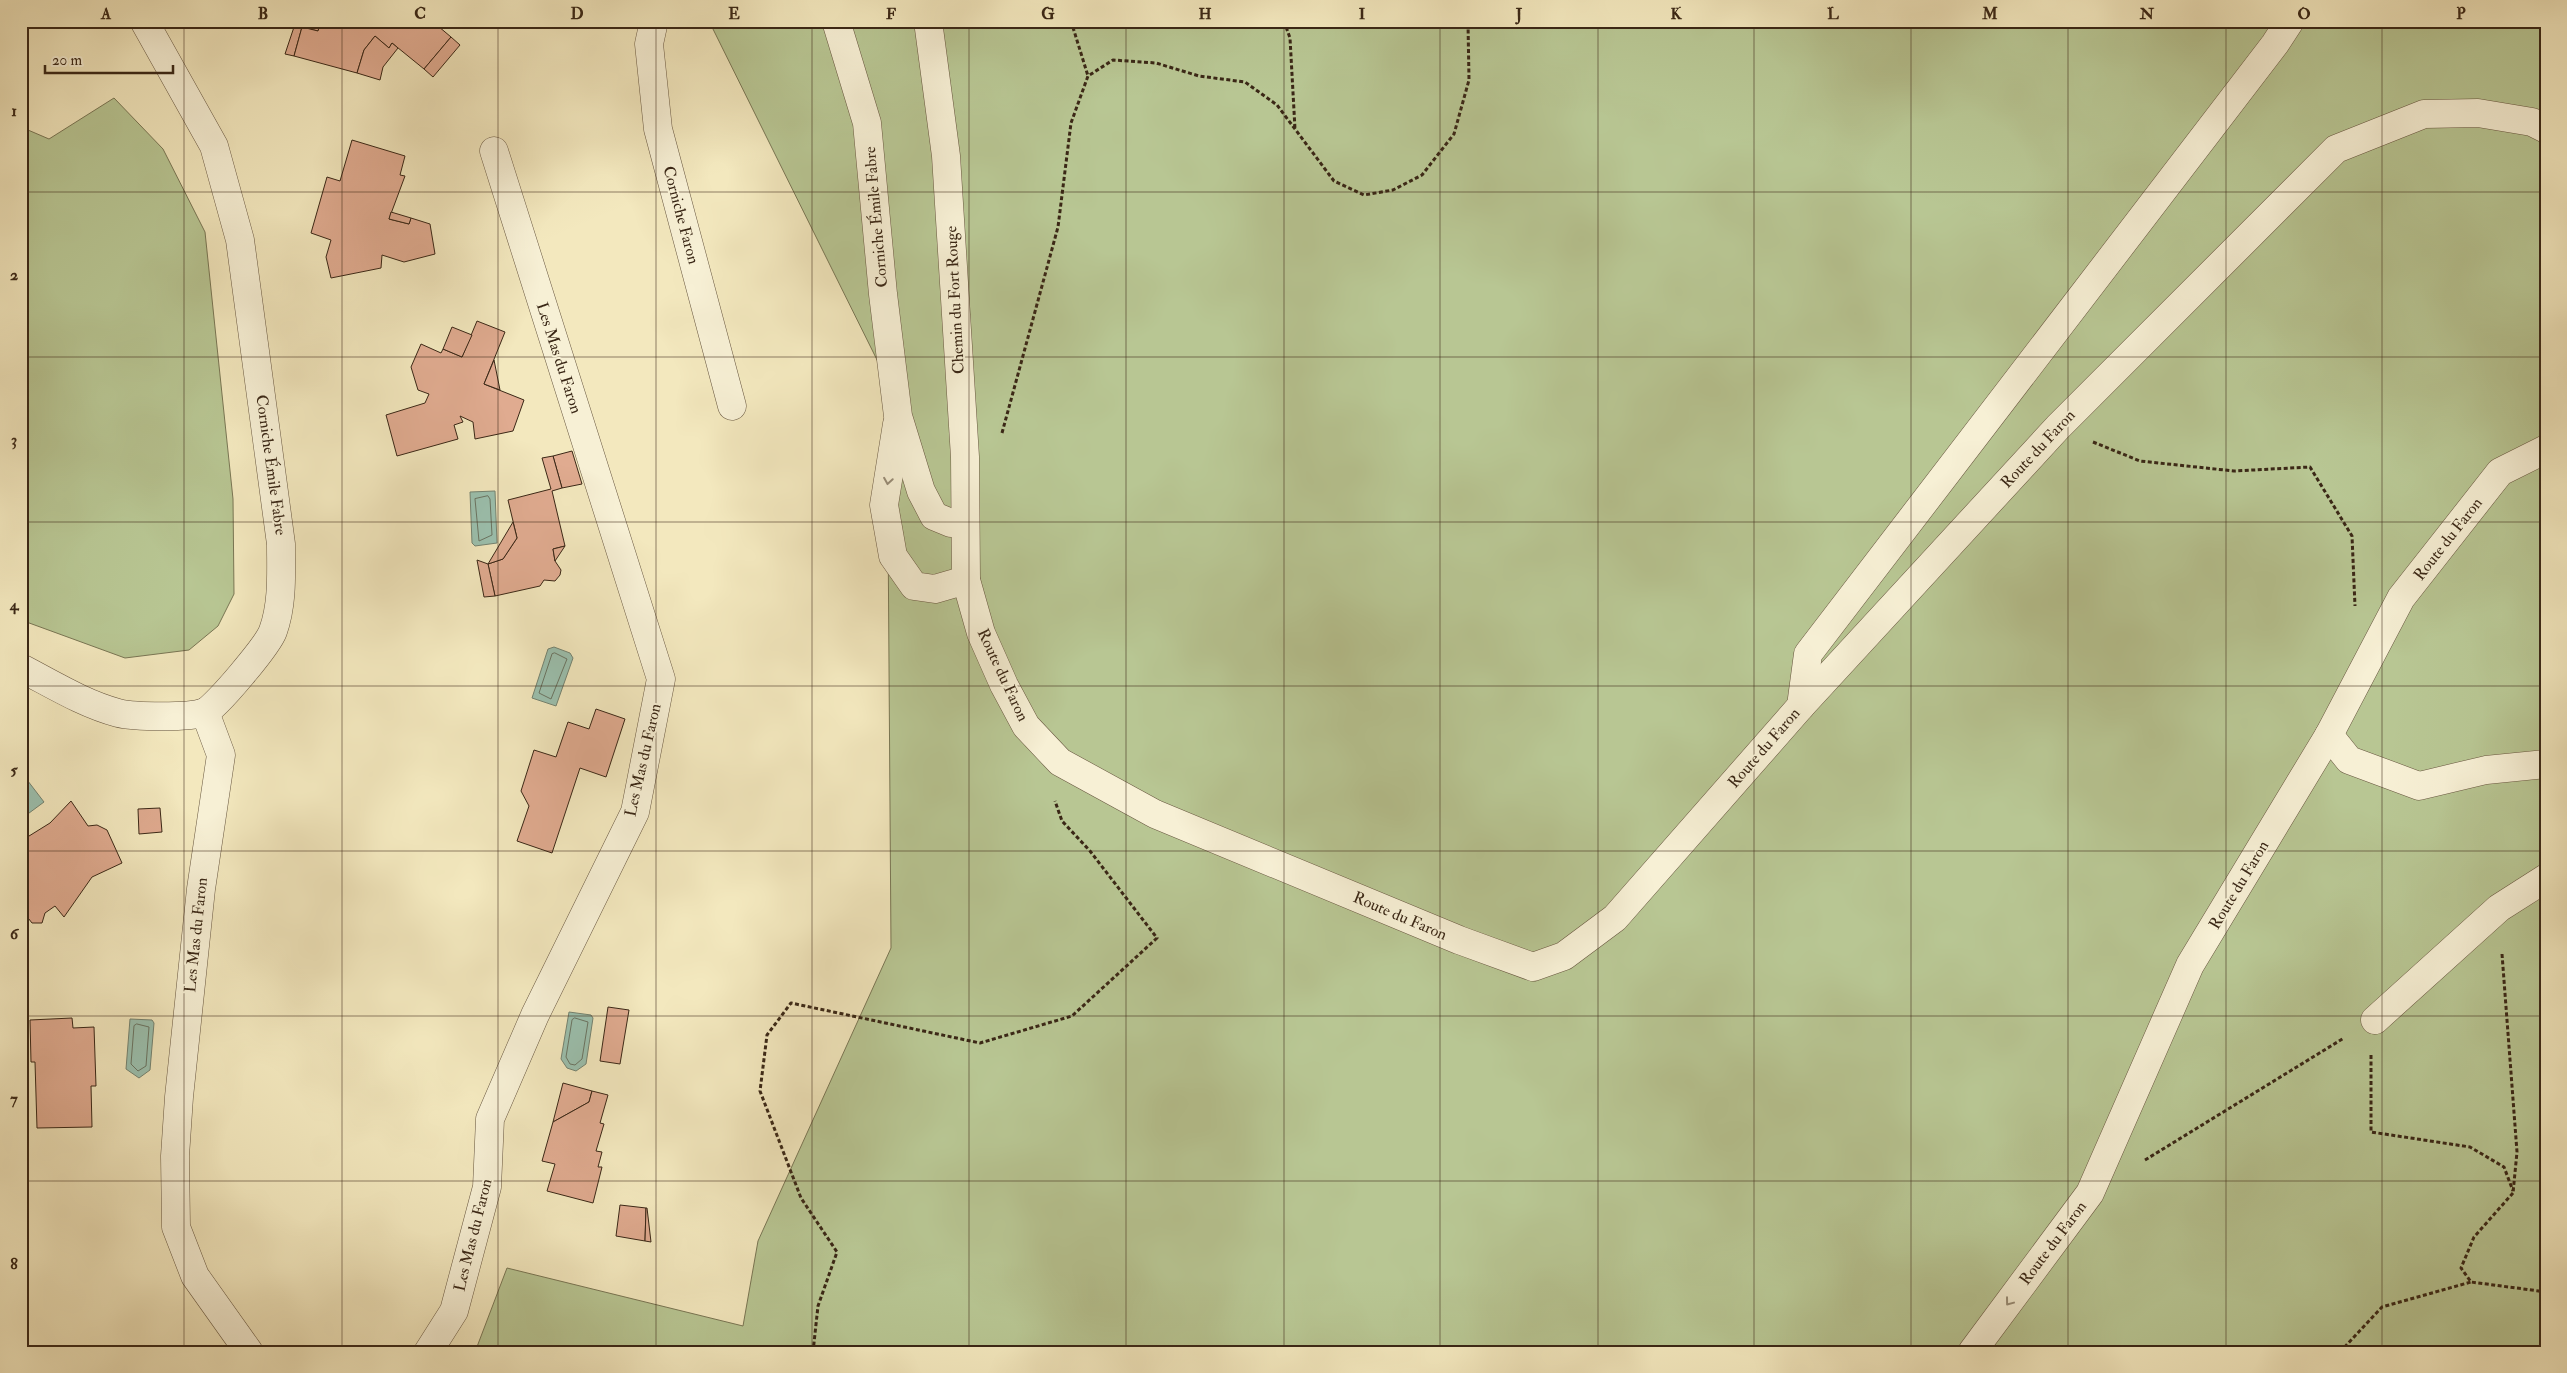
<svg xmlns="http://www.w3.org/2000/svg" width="2567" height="1373" font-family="'IM FELL Double Pica',serif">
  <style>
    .green { fill: #b8c693; stroke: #797654 }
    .water { fill: #9bc0ae; stroke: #748371 }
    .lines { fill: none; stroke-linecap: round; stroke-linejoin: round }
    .shore { stroke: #6a7462; stroke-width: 1 }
    .building { fill: #e0ab90; stroke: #3a2716 }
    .minor-casing { stroke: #685740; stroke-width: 29 }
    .path { stroke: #3a2716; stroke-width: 3; stroke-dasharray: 4 2.5; stroke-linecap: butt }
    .minor { stroke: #f7f0d5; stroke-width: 28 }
    .oneway { stroke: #988c76 }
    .grid { fill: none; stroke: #3a2716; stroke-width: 1; stroke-opacity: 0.55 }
    .labels { text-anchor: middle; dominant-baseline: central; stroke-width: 4; stroke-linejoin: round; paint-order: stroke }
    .street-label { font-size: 16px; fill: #3a2716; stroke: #f7f0d5 }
    .neatline { fill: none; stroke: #3a2716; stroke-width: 2 }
    .grid-label { font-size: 16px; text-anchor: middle; font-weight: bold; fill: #3a2716 }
  </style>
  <rect width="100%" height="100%" fill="#f3e8be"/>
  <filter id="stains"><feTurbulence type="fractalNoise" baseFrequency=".004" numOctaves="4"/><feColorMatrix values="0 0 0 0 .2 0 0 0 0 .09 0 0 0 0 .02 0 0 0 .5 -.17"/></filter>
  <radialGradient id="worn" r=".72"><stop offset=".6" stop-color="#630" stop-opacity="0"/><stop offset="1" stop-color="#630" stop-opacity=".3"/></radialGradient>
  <g class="green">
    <polygon points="709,21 2546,21 2546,1352 475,1352 507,1268 743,1326 758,1241 891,948 887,380"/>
    <polygon points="114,98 163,149 205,232 233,499 234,594 218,626 189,650 125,658 21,620 21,127 49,139"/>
  </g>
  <g class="water">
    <polygon points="495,491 497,543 475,546 472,543 470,492"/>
    <polygon points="554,647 570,653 573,658 556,706 532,698 548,649"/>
    <polygon points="21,772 44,802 21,819"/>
    <polygon points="569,1012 591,1015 593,1018 586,1064 576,1071 567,1068 561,1059"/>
    <polygon points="130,1019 152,1020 154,1023 150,1070 139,1078 126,1069"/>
  </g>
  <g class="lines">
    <g class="shore">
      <polygon points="488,496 490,499 492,535 479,541 475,499"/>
      <polygon points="555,653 567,659 551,699 539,693 552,654"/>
      <polygon points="575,1018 588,1022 582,1059 575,1065 570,1064 566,1057 572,1020"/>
      <polygon points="137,1024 149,1027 146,1066 138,1071 131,1064 134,1026"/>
    </g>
  </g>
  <g class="building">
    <polygon points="21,21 30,21 32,23 21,31"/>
    <polygon points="296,21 321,21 318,31 302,27 294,56 285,54"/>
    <polygon points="321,21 432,21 451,37 424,69 392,43 389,48 375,36 364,50 357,73 294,56 302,27 318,31"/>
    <polygon points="375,36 389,48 392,43 398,48 383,67 380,80 357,73 364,50"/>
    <polygon points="451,37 460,45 433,77 424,69"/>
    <polygon points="352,140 405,156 400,175 405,176 389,219 409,224 411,218 430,224 435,254 404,262 382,255 381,268 331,278 326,257 331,240 311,233 327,177 340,181"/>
    <polygon points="391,212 411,218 409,224 389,219"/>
    <polygon points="477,321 505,332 484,384 524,400 513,431 475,439 473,422 460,416 463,422 454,425 458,439 397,456 386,415 425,403 429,394 418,390 411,367 421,344 441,353 443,349 462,357"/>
    <polygon points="452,327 472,335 462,357 443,349"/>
    <polygon points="494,360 500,390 484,384"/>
    <polygon points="572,451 582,484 562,488 553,456"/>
    <polygon points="553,456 562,488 552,491 565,546 553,549 555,561 561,570 560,575 555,581 544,580 540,586 495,596 488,564 503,559 517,538 508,500 551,489 542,458"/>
    <polygon points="513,522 517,538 503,559 488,564"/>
    <polygon points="565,546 555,561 553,549"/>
    <polygon points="477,560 488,564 495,596 484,597"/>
    <polygon points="596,709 625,719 606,777 580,768 552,853 517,841 529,806 521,791 534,750 556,757 568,722 589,729"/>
    <polygon points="71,801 88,826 97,825 107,830 122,863 92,877 64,917 55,906 45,913 42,923 32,923 25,914 21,917 21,841 50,823"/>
    <polygon points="160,808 162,832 139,834 138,809"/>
    <polygon points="608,1007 629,1010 620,1064 600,1061"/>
    <polygon points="72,1018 73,1028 94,1027 96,1086 91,1086 92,1127 37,1128 35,1062 31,1062 30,1020"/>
    <polygon points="563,1083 592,1091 589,1102 553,1122"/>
    <polygon points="592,1091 608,1095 600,1123 604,1124 596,1151 602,1152 598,1167 602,1167 593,1203 547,1191 555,1164 542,1161 553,1122 589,1102"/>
    <polygon points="620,1205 646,1208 645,1241 616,1236"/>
    <polygon points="646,1208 647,1208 651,1242 645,1241"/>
  </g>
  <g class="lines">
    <defs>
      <g id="minor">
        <polyline points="654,21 649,44 658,129 732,406"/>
        <polyline points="836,21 867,123 883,294 898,416 921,491 934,516 951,523 965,523"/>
        <polyline points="928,21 946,156 965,457 966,580 981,633 1004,685 1026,726 1060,762 1155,814 1459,940 1533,967 1564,956 1615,918 1801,706 2058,427 2336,149 2424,114 2478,113 2532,122 2546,129"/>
        <polyline points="897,424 884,505 893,556 914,586 935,589 966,580"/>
        <path d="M21,668C52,684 84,704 118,713C134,717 190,718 205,712C217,706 268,645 273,631C283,603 281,573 281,544L240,240L214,146L144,21"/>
        <polyline points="1801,706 1808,654 2275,44 2290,21"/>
        <polyline points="205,712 221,755 201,889 179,1097 175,1156 176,1227 195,1276 249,1352"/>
        <polyline points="2329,735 2349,760 2419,786 2486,770 2546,764"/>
        <polyline points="2375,1020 2499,908 2546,878"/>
        <polyline points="428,1352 454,1311 487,1187 490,1119 535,1015 635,812 661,679 494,151"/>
        <polyline points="1972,1352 2090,1193 2190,965 2329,735 2401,598 2500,472 2546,449"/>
      </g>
    </defs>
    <use href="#minor" class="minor-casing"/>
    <g class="path">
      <polyline points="1071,21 1088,76"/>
      <polyline points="1284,21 1290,38 1295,129"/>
      <polyline points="1002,433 1058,227 1071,123 1088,76 1113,60 1156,63 1199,76 1245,82 1277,105 1334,181 1364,195 1393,190 1422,175 1454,134 1469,80 1468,23"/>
      <polyline points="2093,442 2140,461 2234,471 2310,467 2352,536 2355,606"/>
      <polyline points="2502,954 2517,1152 2513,1193"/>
      <polyline points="2371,1055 2371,1132 2470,1147 2504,1167 2513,1191"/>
      <polyline points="2145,1160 2344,1038"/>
      <polyline points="2513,1193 2474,1237 2461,1268 2471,1282 2539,1291 2546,1294"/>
      <polyline points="813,1352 818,1306 837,1252 801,1198 760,1091 767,1035 791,1003 980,1043 1072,1016 1157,938 1090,851 1062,821 1055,801"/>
      <polyline points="2340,1352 2382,1307 2471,1282"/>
    </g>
    <use href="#minor" class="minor"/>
  </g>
  <defs><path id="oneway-chevron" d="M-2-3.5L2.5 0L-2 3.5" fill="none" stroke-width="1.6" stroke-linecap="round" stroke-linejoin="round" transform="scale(1.25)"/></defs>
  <g class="oneway">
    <use href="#oneway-chevron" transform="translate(888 481) rotate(99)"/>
    <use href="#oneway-chevron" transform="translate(2009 1302) rotate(127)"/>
  </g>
  <path class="grid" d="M184,21V1352M342,21V1352M498,21V1352M656,21V1352M812,21V1352M969,21V1352M1126,21V1352M1284,21V1352M1440,21V1352M1598,21V1352M1754,21V1352M1911,21V1352M2068,21V1352M2226,21V1352M2382,21V1352M21,192H2546M21,357H2546M21,522H2546M21,686H2546M21,851H2546M21,1016H2546M21,1181H2546"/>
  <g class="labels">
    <g class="street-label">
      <text transform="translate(681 215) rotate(75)">Corniche Faron</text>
      <text transform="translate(876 217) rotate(-95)">Corniche Émile Fabre</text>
      <text transform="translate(955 300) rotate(-93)">Chemin du Fort Rouge</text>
      <text transform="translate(559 358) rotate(72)">Les Mas du Faron</text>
      <text transform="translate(2038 449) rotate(-47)">Route du Faron</text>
      <text transform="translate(271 465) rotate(82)">Corniche Émile Fabre</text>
      <text transform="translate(2448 539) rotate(-52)">Route du Faron</text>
      <text transform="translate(1003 675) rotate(65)">Route du Faron</text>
      <text transform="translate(1764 748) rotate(-49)">Route du Faron</text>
      <text transform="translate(643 760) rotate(-77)">Les Mas du Faron</text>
      <text transform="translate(2239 885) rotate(-59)">Route du Faron</text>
      <text transform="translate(1400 916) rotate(23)">Route du Faron</text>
      <text transform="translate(196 935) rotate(-84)">Les Mas du Faron</text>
      <text transform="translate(473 1235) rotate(-76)">Les Mas du Faron</text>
      <text transform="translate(2053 1243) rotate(-53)">Route du Faron</text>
    </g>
  </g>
  <rect width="2567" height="1373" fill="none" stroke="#f3e8be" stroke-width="55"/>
  <path d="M45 65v8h128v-8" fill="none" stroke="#3a2716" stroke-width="2.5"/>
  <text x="52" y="65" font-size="15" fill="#3a2716" stroke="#f7f0d5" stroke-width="4" paint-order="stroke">20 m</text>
  <rect x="28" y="28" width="2512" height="1318" class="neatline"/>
  <g class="grid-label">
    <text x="106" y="19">A</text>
    <text x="263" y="19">B</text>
    <text x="420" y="19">C</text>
    <text x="577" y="19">D</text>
    <text x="734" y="19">E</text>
    <text x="891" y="19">F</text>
    <text x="1048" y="19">G</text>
    <text x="1205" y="19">H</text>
    <text x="1362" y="19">I</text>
    <text x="1519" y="19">J</text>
    <text x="1676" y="19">K</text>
    <text x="1833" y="19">L</text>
    <text x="1990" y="19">M</text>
    <text x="2147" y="19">N</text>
    <text x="2304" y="19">O</text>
    <text x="2461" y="19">P</text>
    <text x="14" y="116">1</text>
    <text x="14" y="280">2</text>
    <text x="14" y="445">3</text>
    <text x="14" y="610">4</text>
    <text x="14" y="775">5</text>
    <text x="14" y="939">6</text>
    <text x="14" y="1104">7</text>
    <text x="14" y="1269">8</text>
  </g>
  <rect width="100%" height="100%" filter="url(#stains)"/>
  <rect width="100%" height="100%" fill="url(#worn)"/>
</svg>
